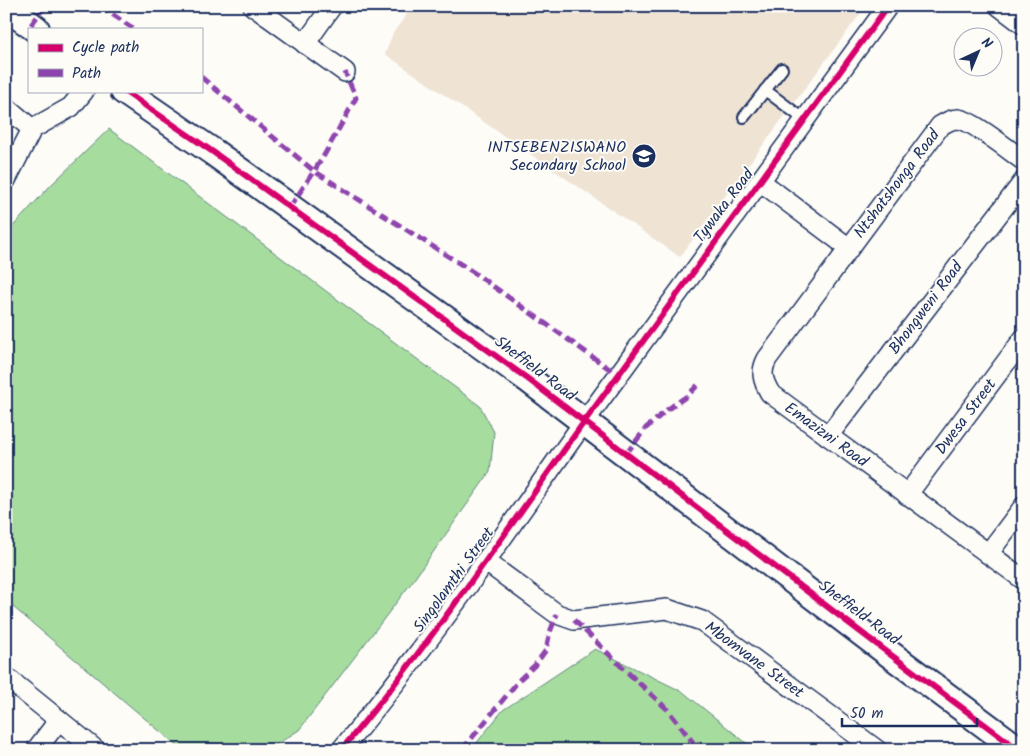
<svg xmlns="http://www.w3.org/2000/svg" width="1030" height="756" font-family="Kalam,sans-serif">
  <style>
    .built { fill: #efe3d4 }
    .green { fill: #a7dc9f; stroke: #61867e }
    .lines { fill: none; stroke-linecap: round; stroke-linejoin: round }
    .lane-casing { stroke: #1b2f5e; stroke-width: 14 }
    .street-casing { stroke: #1b2f5e; stroke-width: 22 }
    .secondary-casing { stroke: #1b2f5e; stroke-width: 30 }
    .lane { stroke: #fdfcf7; stroke-width: 10 }
    .street { stroke: #fdfcf7; stroke-width: 19 }
    .secondary { stroke: #fdfcf7; stroke-width: 26 }
    .quiet { stroke: #8e44ad; stroke-width: 5; stroke-dasharray: 10 5; stroke-linecap: butt }
    .cycleway-casing { stroke: #fdfcf7; stroke-width: 9 }
    .cycleway { stroke: #d6006c; stroke-width: 6 }
    .labels { text-anchor: middle; dominant-baseline: central; stroke-width: 4; stroke-linejoin: round; paint-order: stroke }
    .poi-label { font-size: 16px; fill: #1b2f5e; stroke: #fdfcf7; text-anchor: end }
    .street-label { font-size: 16px; fill: #1b2f5e; stroke: #fdfcf7 }
  </style>
  <rect width="100%" height="100%" fill="#fdfcf7"/>
  <filter id="ink" filterUnits="userSpaceOnUse"><feTurbulence type="fractalNoise" baseFrequency=".02" numOctaves="2"/><feDisplacementMap in="SourceGraphic" scale="10" xChannelSelector="R" yChannelSelector="G"/><feConvolveMatrix kernelMatrix="1 2 1 2 8 2 1 2 1" color-interpolation-filters="sRGB"/></filter>
  <g filter="url(#ink)">
    <polygon class="built" points="413,6 866,6 680,257 385,54 393,33"/>
    <g class="green">
      <polygon points="109,129 480,406 494,432 490,472 412,582 299,730 268,750 182,750 6,601 6,234 50,186"/>
      <polygon points="595,649 683,692 755,750 471,750 503,710"/>
    </g>
    <g class="lines">
      <defs>
        <g id="lane">
          <polyline points="765,90 805,120"/>
          <polyline points="744,117 782,69"/>
        </g>
        <g id="street">
          <polyline points="253,6 345,72"/>
          <polyline points="999,6 1024,25"/>
          <polyline points="305,44 332,6"/>
          <polyline points="6,107 32,129"/>
          <path d="M1024,161C1010,151 972,120 958,119C951,119 946,122 940,126L767,359C760,372 763,381 770,393L1024,580"/>
          <polyline points="6,180 32,129 71,107 84,91"/>
          <polyline points="760,181 849,248"/>
          <polyline points="828,436 1024,181"/>
          <polyline points="907,495 1024,338"/>
          <polyline points="988,554 1024,506"/>
          <polyline points="485,561 557,614 574,620 667,609 702,621 877,750"/>
          <polyline points="6,677 96,750"/>
          <polyline points="36,750 59,720"/>
          <path d="M341,750C429,646 505,533 584,422C684,283 786,145 888,6"/>
        </g>
        <g id="secondary">
          <polyline points="6,7 36,29"/>
          <polyline points="124,91 213,152 528,379 887,652 1019,750"/>
        </g>
      </defs>
      <use href="#lane" class="lane-casing"/>
      <use href="#street" class="street-casing"/>
      <use href="#secondary" class="secondary-casing"/>
      <use href="#lane" class="lane"/>
      <use href="#street" class="street"/>
      <use href="#secondary" class="secondary"/>
      <g class="quiet">
        <polyline points="100,6 134,29"/>
        <polyline points="31,25 45,6"/>
        <polyline points="201,77 314,171 473,272 618,375"/>
        <polyline points="290,207 322,159 356,98 345,72"/>
        <polyline points="626,454 646,428 668,409 687,396 701,382"/>
        <polyline points="574,620 625,670 667,709 699,750"/>
        <polyline points="462,750 520,679 535,665 546,650 550,632 557,614"/>
      </g>
      <defs>
        <g id="cycleway">
          <polyline points="124,91 213,152 528,379 887,652 1019,750"/>
          <path d="M341,750C429,646 505,533 584,422C684,283 786,145 888,6"/>
        </g>
      </defs>
      <use href="#cycleway" class="cycleway-casing"/>
      <use href="#cycleway" class="cycleway"/>
    </g>
  </g>
  <defs>
    <symbol id="school-disc" viewBox="-11 -11 22 22"><circle r="9.5" fill="#1b2f5e" stroke="#fdfcf7"/><path d="M0-5L7-2L0 1L-7-2ZM-4 1L0 2.5L4 1V4Q0 6-4 4Z" fill="#fff"/></symbol>
  </defs>
  <g fill-rule="evenodd">
    <use href="#school-disc" x="630" y="142" width="28" height="28"/>
  </g>
  <g class="labels">
    <g class="poi-label">
      <text x="626" y="147">INTSEBENZISWANO<tspan x="626" dy="18">Secondary School</tspan></text>
    </g>
    <g class="street-label">
      <text transform="translate(897 184) rotate(-53)">Ntshatshonga Road</text>
      <text transform="translate(724 206) rotate(-53)">Tywaka Road</text>
      <text transform="translate(926 308) rotate(-53)">Bhongweni Road</text>
      <text transform="translate(535 369) rotate(37)">Sheffield Road</text>
      <text transform="translate(966 417) rotate(-53)">Dwesa Street</text>
      <text transform="translate(826 435) rotate(36)">Emazizni Road</text>
      <text transform="translate(454 580) rotate(-54)">Singolamthi Street</text>
      <text transform="translate(859 613) rotate(37)">Sheffield Road</text>
      <text transform="translate(754 660) rotate(36)">Mbomvane Street</text>
    </g>
  </g>
  <rect width="1030" height="756" fill="none" stroke="#fdfcf7" stroke-width="25"/>
  <rect x="12" y="12" width="1005" height="731" fill="none" stroke="#1b2f5e" stroke-width="2" filter="url(#ink)"/>
  <rect x="28" y="28" width="175" height="65" fill="#fdfcf7" stroke="#a3aaba"/>
  <rect x="38" y="44" width="25" height="8" fill="#d6006c" stroke="#a3aaba"/>
  <text x="72" y="52" font-size="15" fill="#1b2f5e">Cycle path</text>
  <rect x="38" y="69" width="25" height="8" fill="#8e44ad" stroke="#a3aaba"/>
  <text x="72" y="78" font-size="15" fill="#1b2f5e">Path</text>
  <g transform="translate(978 52) rotate(44)"><circle r="24" fill="#fdfcf7" stroke="#a3aaba"/>
  <path d="M0-4L9 19L0 12L-9 19Z" fill="#1b2f5e"/>
  <text y="-8" font-size="14" font-weight="bold" text-anchor="middle" fill="#1b2f5e">N</text>
  </g>
  <path d="M842 718v8h135v-8" fill="none" stroke="#1b2f5e" stroke-width="2.5"/>
  <text x="850" y="718" font-size="15" fill="#1b2f5e" stroke="#fdfcf7" stroke-width="4" paint-order="stroke">50 m</text>
</svg>
